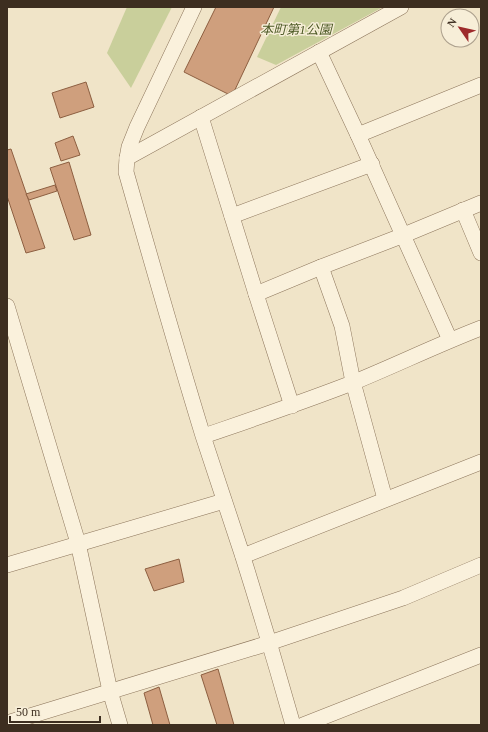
<svg xmlns="http://www.w3.org/2000/svg" width="488" height="732" font-family="'Times New Roman','Noto Sans JP',serif">
  <style>
    .green { fill: #c9cf9b }
    .building { fill: #cf9f7d; stroke: #8d5f41 }
    .lines { fill: none; stroke-linecap: round; stroke-linejoin: round }
    .minor-casing { stroke: #8d765c; stroke-width: 16 }
    .minor { stroke: #faf1dc; stroke-width: 15 }
    .labels { text-anchor: middle; dominant-baseline: central; stroke-width: 3; stroke-linejoin: round; paint-order: stroke }
    .park-label { font-size: 13px; font-style: italic; fill: #4d5a26; stroke: #f7eed8 }
  </style>
  <rect width="100%" height="100%" fill="#f0e4c8"/>
  <g class="green">
    <polygon points="127,7 172,7 131,88 107,53"/>
    <polygon points="281,7 383,7 276,65 257,57"/>
  </g>
  <g class="building">
    <polygon points="216,7 274,7 232,96 184,72"/>
    <polygon points="86,82 94,107 60,118 52,93"/>
    <polygon points="73,136 80,155 61,161 55,143"/>
    <polygon points="11,149 45,248 26,253 7,196 7,150"/>
    <polygon points="69,162 91,235 74,240 50,168"/>
    <polygon points="55,185 57,191 29,200 26,194"/>
    <polygon points="179,559 184,582 154,591 145,569"/>
    <polygon points="218,669 234,725 217,725 201,675"/>
    <polygon points="159,687 170,725 153,725 144,693"/>
  </g>
  <g class="lines">
    <defs>
      <g id="minor">
        <path d="M194,7L137,127L129,147L127,158L126,172C151,260 176,348 203,436C216,476 229,514 242,554C260,611 277,668 293,725"/>
        <polyline points="319,52 358,135 450,340"/>
        <polyline points="201,117 256,294 292,406"/>
        <polyline points="358,135 481,85"/>
        <polyline points="127,158 401,7"/>
        <polyline points="463,210 481,253"/>
        <polyline points="232,216 372,164"/>
        <polyline points="321,267 342,326 353,382 385,499"/>
        <polyline points="256,294 321,267 404,235 481,203"/>
        <polyline points="7,306 78,543 110,691 120,725"/>
        <path d="M204,436C253,419 303,402 352,383C396,365 437,345 481,328"/>
        <polyline points="243,556 481,462"/>
        <polyline points="7,565 224,501"/>
        <polyline points="7,723 269,643 403,598 481,565"/>
        <polyline points="303,725 481,655"/>
      </g>
    </defs>
    <use href="#minor" class="minor-casing"/>
    <use href="#minor" class="minor"/>
  </g>
  <g class="labels">
    <g class="park-label">
      <text x="296" y="29">本町第1公園</text>
    </g>
  </g>
  <rect width="488" height="732" fill="none" stroke="#3d2e20" stroke-width="16"/>
  <g transform="translate(460 28) rotate(304)"><circle r="19" fill="#f7eed8" stroke="#ada18e"/>
  <path d="M0-3L7 15L0 10L-7 15Z" fill="#9e2a2b"/>
  <text y="-6" font-size="11" font-weight="bold" text-anchor="middle" fill="#3d2e20">N</text>
  </g>
  <path d="M10 716v6h90v-6" fill="none" stroke="#3d2e20" stroke-width="2"/>
  <text x="16" y="716" font-size="12" fill="#3d2e20" stroke="#f7eed8" stroke-width="3" paint-order="stroke">50 m</text>
</svg>
